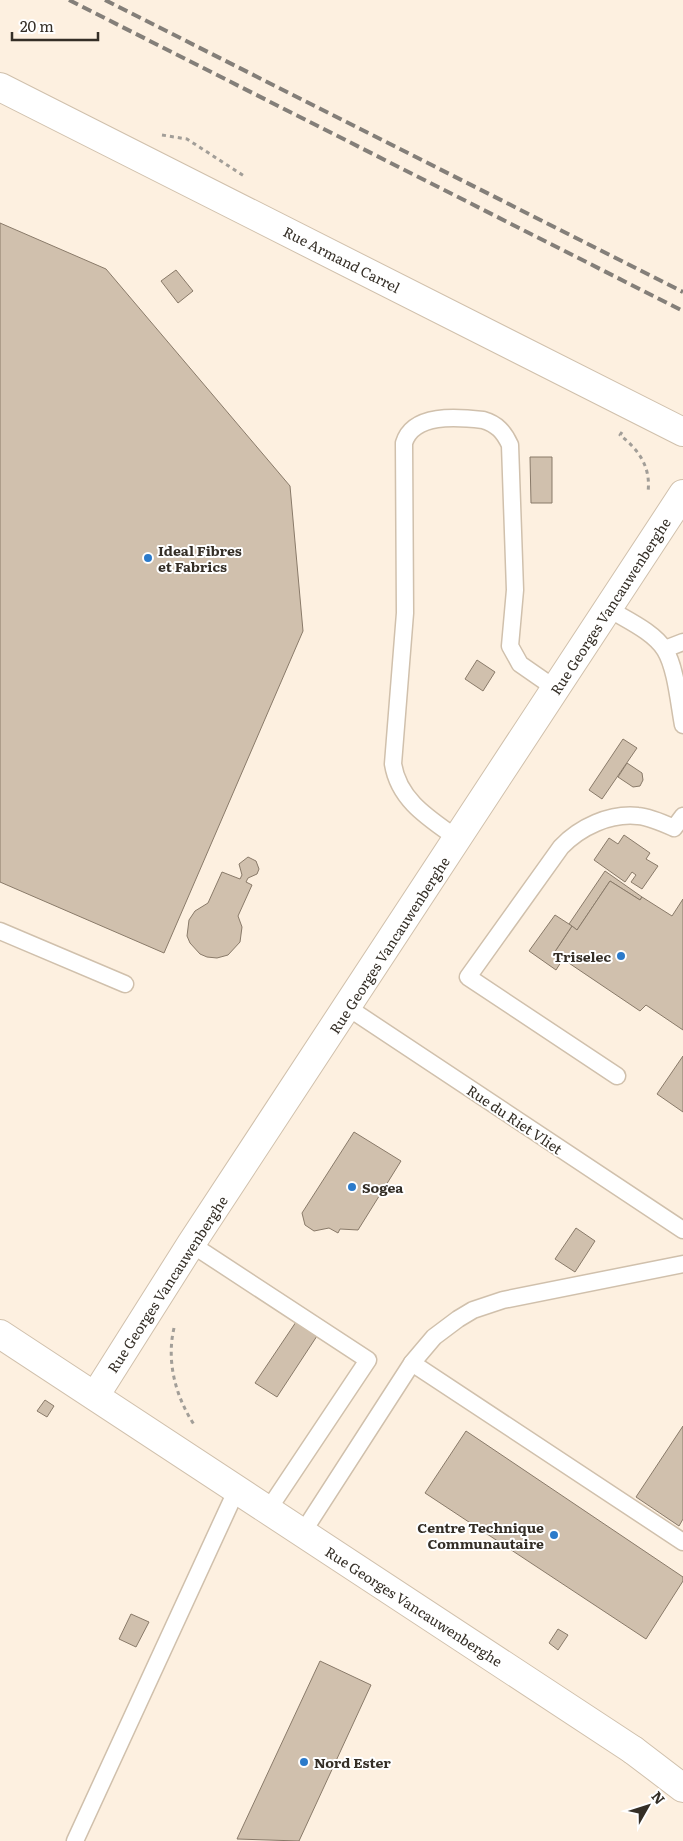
<svg xmlns="http://www.w3.org/2000/svg" width="683" height="1841" font-family="Literata,serif">
  <style>
    .built { fill: #fdf0e0 }
    .building { fill: #d0c0ad; stroke: #897a69 }
    .lines { fill: none; stroke-linecap: round; stroke-linejoin: round }
    .service-casing { stroke: #d0c0ac; stroke-width: 19 }
    .minor-casing { stroke: #d0c0ac; stroke-width: 30 }
    .tertiary-casing { stroke: #d0c0ac; stroke-width: 30 }
    .trunk-casing { stroke: #d0c0ac; stroke-width: 30 }
    .path { stroke: #a29e98; stroke-width: 3; stroke-dasharray: 4 4; stroke-linecap: butt }
    .service { stroke: #fff; stroke-width: 16 }
    .minor { stroke: #fff; stroke-width: 28 }
    .tertiary { stroke: #fff; stroke-width: 28 }
    .trunk { stroke: #fff; stroke-width: 28 }
    .rail { stroke: #847f79; stroke-width: 4; stroke-dasharray: 10 5; stroke-linecap: butt }
    .poi-dot { fill: #2b7aca; stroke: #fff; stroke-width: 2 }
    .labels { text-anchor: middle; dominant-baseline: central; stroke-width: 4; stroke-linejoin: round; paint-order: stroke }
    .street-label { font-size: 14px; fill: #342e26; stroke: #fff }
    .poi-label { font-size: 14px; font-weight: bold; fill: #342e26; stroke: #fff; text-anchor: start }
  </style>
  <rect width="100%" height="100%" fill="#fefbf7"/>
  <rect class="built" x="0" y="0" width="683" height="1841"/>
  <g class="building">
    <polygon points="0,223 106,269 290,486 303,631 164,953 0,882"/>
    <polygon points="176,270 193,291 178,303 161,281"/>
    <polygon points="530,457 552,457 552,503 531,503"/>
    <polygon points="477,660 495,672 483,691 465,679"/>
    <polygon points="623,739 637,748 602,799 589,790"/>
    <polygon points="627,763 642,773 643,780 640,786 633,787 618,777"/>
    <polygon points="624,835 650,853 646,859 658,866 642,889 631,882 636,875 632,872 625,882 594,860 609,838 618,844"/>
    <polygon points="248,857 256,861 259,869 257,874 248,878 246,882 252,885 238,916 242,927 240,942 228,955 217,958 207,957 200,954 190,943 187,936 189,920 195,911 208,903 222,872 240,879 242,875 239,864"/>
    <polygon points="605,871 642,897 640,900 610,881 577,930 569,924"/>
    <polygon points="610,881 640,900 642,897 672,916 683,899 683,1030 646,1005 640,1011 554,953 572,926 577,930"/>
    <polygon points="555,915 572,926 554,953 563,959 556,970 529,951"/>
    <polygon points="683,1056 683,1112 657,1094"/>
    <polygon points="354,1132 401,1161 358,1230 340,1229 338,1233 329,1228 314,1231 305,1225 302,1213"/>
    <polygon points="576,1228 595,1241 575,1272 555,1259"/>
    <polygon points="296,1322 317,1336 277,1397 255,1383"/>
    <polygon points="45,1400 54,1406 47,1417 37,1411"/>
    <polygon points="683,1426 683,1519 679,1526 636,1497"/>
    <polygon points="466,1431 683,1577 683,1581 646,1639 425,1493"/>
    <polygon points="131,1614 149,1622 136,1647 119,1639"/>
    <polygon points="558,1629 568,1635 558,1650 549,1643"/>
    <polygon points="320,1661 371,1685 299,1841 237,1839"/>
  </g>
  <g class="lines">
    <defs>
      <g id="service">
        <path d="M609,609C627,620 654,632 665,650C676,668 679,704 683,725"/>
        <polyline points="665,649 683,642"/>
        <path d="M458,839C430,819 399,801 393,764L405,613L404,443C413,413 457,417 483,420C497,424 504,432 510,445L515,590L510,646L520,664L556,689"/>
        <polyline points="0,931 125,984"/>
        <polyline points="347,1007 683,1230"/>
        <path d="M617,1076L468,977L561,847C580,827 610,813 638,816C650,817 663,823 674,828L683,816"/>
        <polyline points="191,1244 368,1360 268,1510"/>
        <polyline points="412,1363 683,1542"/>
        <polyline points="303,1532 412,1363 434,1337 458,1319 473,1310 503,1300 683,1264"/>
        <polyline points="75,1841 237,1489"/>
      </g>
      <polyline id="minor" points="95,1396 191,1244 683,494"/>
      <g id="tertiary">
        <polyline points="0,87 683,432"/>
        <polyline points="0,1334 633,1750"/>
      </g>
      <polyline id="trunk" points="633,1750 683,1788"/>
    </defs>
    <use href="#service" class="service-casing"/>
    <use href="#minor" class="minor-casing"/>
    <use href="#tertiary" class="tertiary-casing"/>
    <use href="#trunk" class="trunk-casing"/>
    <g class="path">
      <polyline points="162,135 187,139 244,176"/>
      <path d="M622,432L620,435C639,450 651,467 648,492"/>
      <path d="M174,1328C166,1362 176,1398 195,1426"/>
    </g>
    <use href="#service" class="service"/>
    <use href="#minor" class="minor"/>
    <use href="#tertiary" class="tertiary"/>
    <use href="#trunk" class="trunk"/>
    <g class="rail">
      <polyline points="69,0 683,311"/>
      <polyline points="105,0 683,292"/>
    </g>
  </g>
  <g class="poi-dot">
    <circle cx="148" cy="558" r="5"/>
    <circle cx="621" cy="956" r="5"/>
    <circle cx="352" cy="1187" r="5"/>
    <circle cx="554" cy="1535" r="5"/>
    <circle cx="304" cy="1762" r="5"/>
  </g>
  <g class="labels">
    <g class="street-label">
      <text transform="translate(342 259) rotate(27)">Rue Armand Carrel</text>
      <text transform="translate(610 606) rotate(-57)">Rue Georges Vancauwenberghe</text>
      <text transform="translate(389 945) rotate(-57)">Rue Georges Vancauwenberghe</text>
      <text transform="translate(515 1119) rotate(34)">Rue du Riet Vliet</text>
      <text transform="translate(167 1284) rotate(-57)">Rue Georges Vancauwenberghe</text>
      <text transform="translate(414 1606) rotate(33)">Rue Georges Vancauwenberghe</text>
    </g>
    <g class="poi-label">
      <text x="158" y="550">Ideal Fibres<tspan x="158" dy="16">et Fabrics</tspan></text>
      <text x="611" y="956" text-anchor="end">Triselec</text>
      <text x="362" y="1187">Sogea</text>
      <text x="544" y="1527" text-anchor="end">Centre Technique<tspan x="544" dy="16">Communautaire</tspan></text>
      <text x="314" y="1762">Nord Ester</text>
    </g>
  </g>
  <g transform="translate(648 1806) rotate(51)" stroke="#ffffff" stroke-width="4" paint-order="stroke">
  <path d="M0-4L9 19L0 12L-9 19Z" fill="#342e26"/>
  <text y="-8" font-size="14" font-weight="bold" text-anchor="middle" fill="#342e26">N</text>
  </g>
  <path d="M12 32v8h86v-8" fill="none" stroke="#342e26" stroke-width="2.5"/>
  <text x="20" y="32" font-size="15" fill="#342e26" stroke="#ffffff" stroke-width="4" paint-order="stroke">20 m</text>
</svg>
